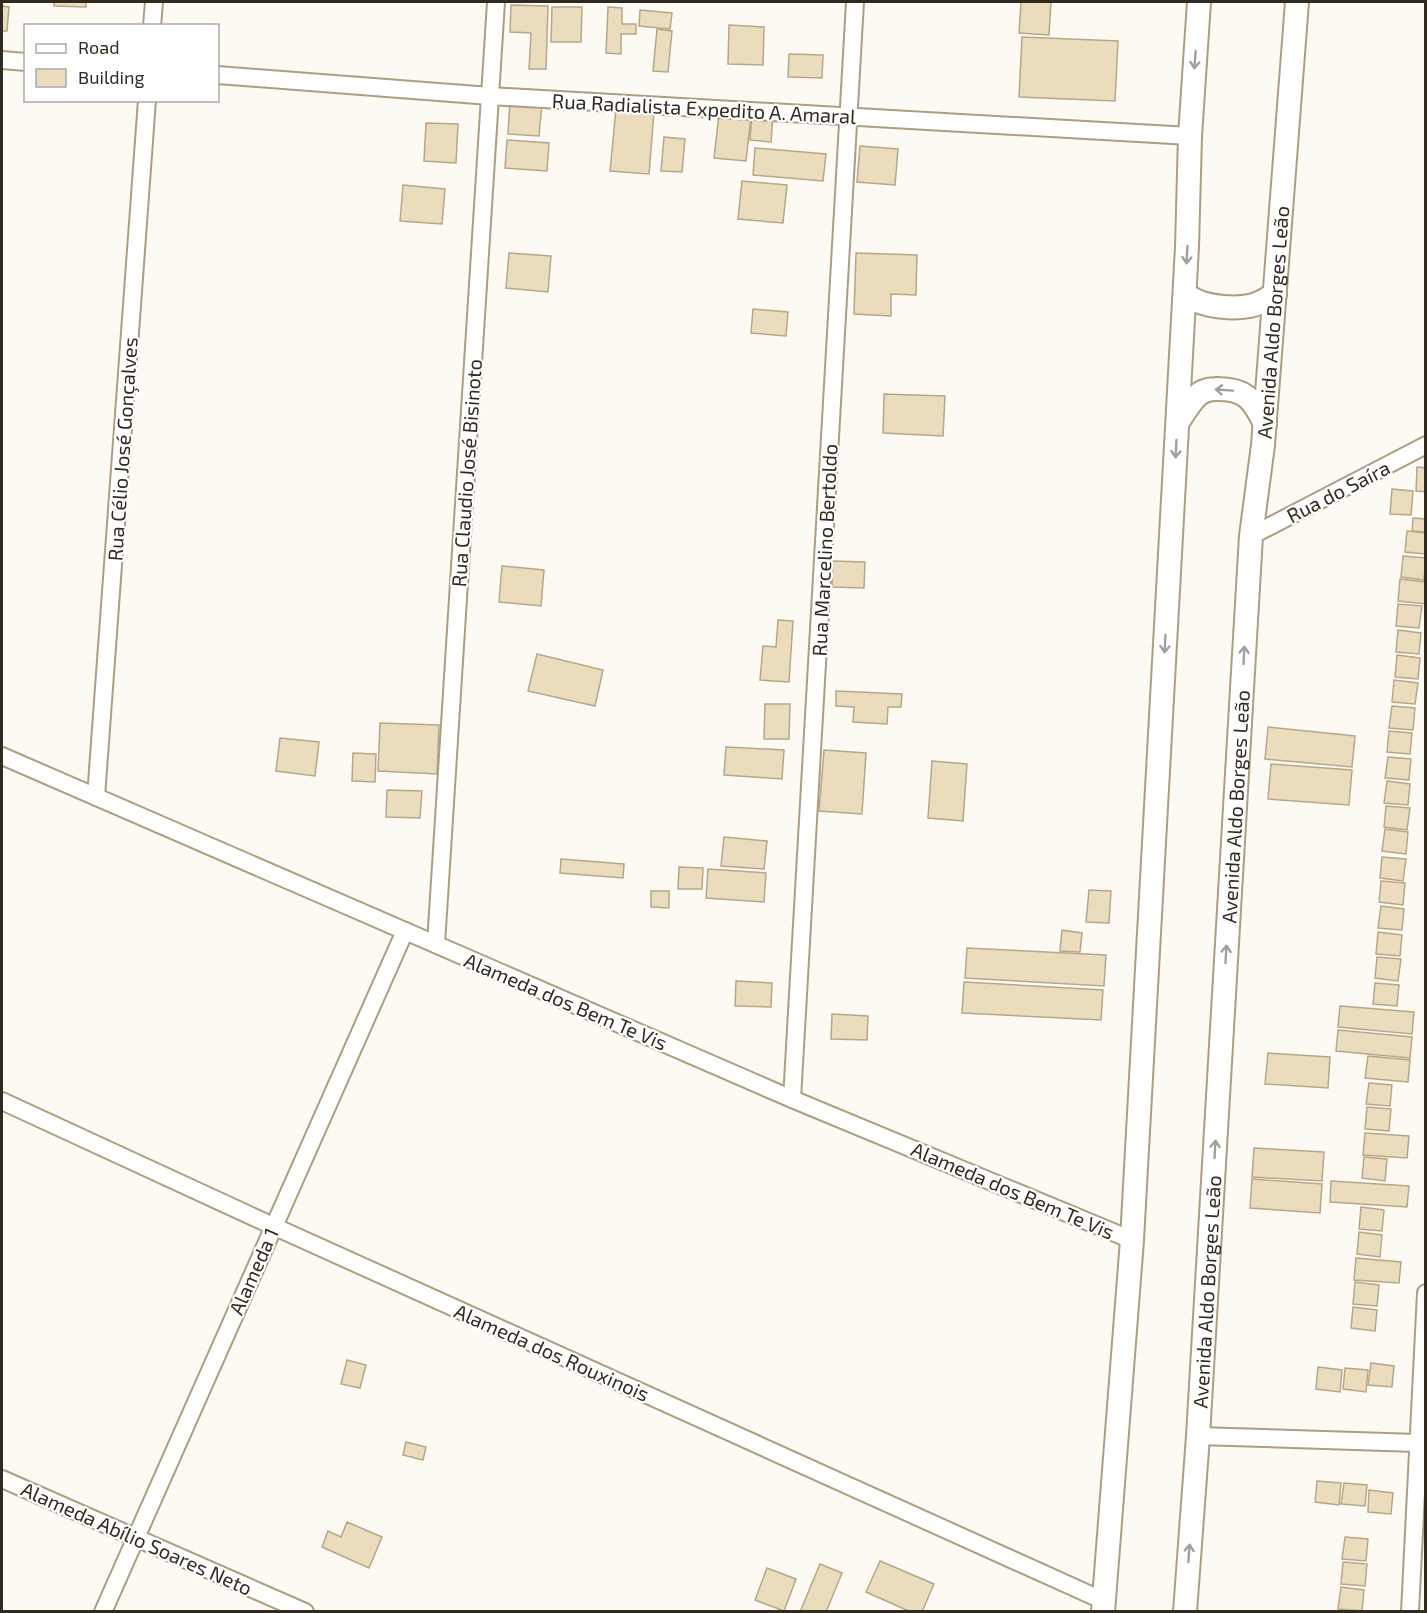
<svg xmlns="http://www.w3.org/2000/svg" width="1427" height="1613" font-family="'Exo 2',sans-serif">
  <style>
    .building { fill: #ecdcbe; stroke: #b6a78a; stroke-width: 1.5 }
    .lines { fill: none; stroke-linecap: round; stroke-linejoin: round }
    .street-casing { stroke: #ad9e81; stroke-width: 20 }
    .secondary-casing { stroke: #ad9e81; stroke-width: 26 }
    .street { stroke: #fff; stroke-width: 16 }
    .secondary { stroke: #fff; stroke-width: 22 }
    .oneway { stroke: #a2a09a }
    .labels { text-anchor: middle; dominant-baseline: central; stroke-width: 4.5; stroke-linejoin: round; paint-order: stroke }
    .street-label { font-size: 20px; fill: #312b1f; stroke: #fff }
  </style>
  <rect width="100%" height="100%" fill="#fdfaf4"/>
  <g class="building">
    <polygon points="54,2 86,2 86,7 54,6"/>
    <polygon points="1021,2 1051,2 1049,35 1019,33"/>
    <polygon points="511,5 548,6 546,69 529,69 531,33 510,32"/>
    <polygon points="2,6 9,7 7,31 2,31"/>
    <polygon points="552,7 582,7 581,42 551,42"/>
    <polygon points="608,7 622,8 622,24 636,24 636,34 621,34 621,54 606,53"/>
    <polygon points="640,10 672,13 670,29 639,26"/>
    <polygon points="729,25 764,27 763,65 728,64"/>
    <polygon points="657,29 672,31 668,72 653,71"/>
    <polygon points="1022,37 1118,41 1115,101 1019,97"/>
    <polygon points="789,54 823,55 822,78 788,77"/>
    <polygon points="510,100 542,103 539,136 508,134"/>
    <polygon points="616,109 654,112 649,174 610,171"/>
    <polygon points="752,113 773,115 771,142 750,140"/>
    <polygon points="719,114 751,116 746,161 714,158"/>
    <polygon points="426,123 458,124 456,163 424,161"/>
    <polygon points="664,137 685,139 682,172 661,171"/>
    <polygon points="507,140 549,143 547,171 505,168"/>
    <polygon points="860,146 898,149 895,185 857,182"/>
    <polygon points="755,148 826,154 823,181 753,175"/>
    <polygon points="742,181 787,185 783,223 738,219"/>
    <polygon points="403,185 445,189 442,224 400,221"/>
    <polygon points="509,253 551,256 548,292 506,288"/>
    <polygon points="856,253 917,255 916,295 891,294 891,316 854,314"/>
    <polygon points="753,309 788,312 786,336 751,333"/>
    <polygon points="884,394 945,396 943,436 883,433"/>
    <polygon points="1417,467 1426,468 1426,492 1416,491"/>
    <polygon points="1392,489 1413,491 1411,515 1390,514"/>
    <polygon points="1413,518 1426,519 1426,532 1412,531"/>
    <polygon points="1407,531 1426,533 1426,554 1405,552"/>
    <polygon points="1403,556 1426,558 1424,580 1401,577"/>
    <polygon points="833,561 865,562 864,588 832,587"/>
    <polygon points="502,566 544,570 541,606 499,602"/>
    <polygon points="1400,579 1426,582 1426,604 1398,601"/>
    <polygon points="1398,604 1422,606 1419,628 1396,626"/>
    <polygon points="778,620 793,621 789,682 760,680 763,646 776,647"/>
    <polygon points="1398,630 1421,633 1419,654 1396,652"/>
    <polygon points="537,654 603,670 595,706 528,691"/>
    <polygon points="1397,655 1420,658 1418,679 1395,677"/>
    <polygon points="1394,680 1418,683 1415,704 1392,702"/>
    <polygon points="836,691 902,694 901,707 888,707 887,724 853,722 854,707 836,706"/>
    <polygon points="765,704 790,704 789,739 764,739"/>
    <polygon points="1392,706 1415,708 1413,730 1389,728"/>
    <polygon points="380,723 439,725 437,774 378,771"/>
    <polygon points="1268,727 1355,736 1352,767 1265,759"/>
    <polygon points="1389,731 1412,733 1410,754 1387,752"/>
    <polygon points="280,738 319,742 315,776 276,771"/>
    <polygon points="726,747 784,750 782,779 724,775"/>
    <polygon points="824,750 866,753 862,814 819,811"/>
    <polygon points="353,753 376,754 375,782 352,781"/>
    <polygon points="1388,757 1411,759 1409,780 1385,778"/>
    <polygon points="932,761 967,764 963,821 928,818"/>
    <polygon points="1271,764 1352,770 1349,805 1268,799"/>
    <polygon points="1387,781 1410,784 1408,805 1384,803"/>
    <polygon points="387,790 422,791 420,818 386,817"/>
    <polygon points="1386,806 1410,808 1407,830 1384,827"/>
    <polygon points="1385,829 1408,832 1406,854 1382,851"/>
    <polygon points="724,837 767,841 764,869 721,866"/>
    <polygon points="1382,857 1406,859 1403,881 1380,878"/>
    <polygon points="561,859 624,864 623,878 560,873"/>
    <polygon points="679,867 703,868 702,889 678,889"/>
    <polygon points="708,869 766,873 764,902 706,898"/>
    <polygon points="1381,881 1405,883 1403,905 1379,902"/>
    <polygon points="1089,890 1111,891 1109,923 1086,922"/>
    <polygon points="651,891 669,891 669,908 651,907"/>
    <polygon points="1381,906 1404,909 1402,930 1378,928"/>
    <polygon points="1062,930 1082,933 1080,952 1060,951"/>
    <polygon points="1378,932 1402,935 1400,956 1376,954"/>
    <polygon points="967,948 1106,955 1104,986 965,978"/>
    <polygon points="1377,957 1401,959 1398,981 1375,978"/>
    <polygon points="736,981 772,983 771,1007 735,1006"/>
    <polygon points="964,982 1103,990 1101,1020 962,1013"/>
    <polygon points="1375,983 1399,985 1397,1006 1373,1004"/>
    <polygon points="1340,1006 1414,1012 1412,1034 1338,1027"/>
    <polygon points="832,1014 868,1016 867,1040 831,1039"/>
    <polygon points="1338,1030 1412,1037 1410,1058 1336,1051"/>
    <polygon points="1268,1053 1330,1057 1328,1088 1265,1084"/>
    <polygon points="1368,1056 1410,1060 1408,1082 1365,1078"/>
    <polygon points="1369,1083 1392,1085 1390,1106 1366,1104"/>
    <polygon points="1367,1107 1391,1109 1389,1131 1365,1129"/>
    <polygon points="1365,1133 1409,1136 1407,1158 1363,1155"/>
    <polygon points="1254,1148 1324,1152 1322,1181 1252,1177"/>
    <polygon points="1364,1157 1387,1159 1385,1181 1362,1178"/>
    <polygon points="1252,1179 1322,1184 1320,1213 1250,1208"/>
    <polygon points="1331,1181 1409,1186 1407,1207 1330,1202"/>
    <polygon points="1361,1207 1384,1210 1382,1231 1359,1229"/>
    <polygon points="1359,1232 1382,1235 1380,1257 1357,1254"/>
    <polygon points="1356,1258 1401,1262 1399,1283 1354,1280"/>
    <polygon points="1355,1282 1379,1285 1377,1306 1353,1304"/>
    <polygon points="1353,1307 1377,1310 1375,1331 1351,1328"/>
    <polygon points="347,1360 366,1365 360,1388 341,1384"/>
    <polygon points="1371,1363 1394,1366 1392,1387 1368,1385"/>
    <polygon points="1318,1367 1342,1370 1340,1392 1316,1389"/>
    <polygon points="1345,1368 1368,1370 1366,1392 1343,1389"/>
    <polygon points="406,1442 426,1447 423,1460 403,1455"/>
    <polygon points="1317,1481 1341,1483 1339,1505 1315,1502"/>
    <polygon points="1344,1483 1367,1485 1365,1506 1341,1504"/>
    <polygon points="1369,1490 1393,1493 1391,1514 1368,1512"/>
    <polygon points="347,1522 382,1537 369,1568 322,1547 328,1531 341,1537"/>
    <polygon points="1345,1537 1368,1539 1366,1561 1342,1559"/>
    <polygon points="880,1561 934,1584 922,1612 911,1612 866,1592"/>
    <polygon points="1343,1562 1367,1564 1365,1586 1341,1584"/>
    <polygon points="820,1564 842,1573 826,1612 800,1612"/>
    <polygon points="767,1568 796,1579 784,1611 755,1600"/>
    <polygon points="1341,1587 1364,1590 1362,1611 1338,1609"/>
  </g>
  <g class="lines">
    <defs>
      <g id="street">
        <polyline points="152,26 154,2"/>
        <polyline points="2,60 26,62"/>
        <polyline points="218,75 490,96 1190,136"/>
        <polyline points="1251,536 1426,445"/>
        <polyline points="2,756 792,1099 1132,1240"/>
        <polyline points="96,797 147,100"/>
        <polyline points="436,944 496,2"/>
        <polyline points="792,1099 855,2"/>
        <polyline points="2,1101 273,1226 1104,1601"/>
        <polyline points="1198,1436 1417,1443 1426,1439"/>
        <polyline points="2,1479 305,1612"/>
        <polyline points="103,1612 405,931"/>
        <polyline points="1410,1612 1426,1293"/>
      </g>
      <g id="secondary">
        <path d="M1185,293C1188,296 1192,299 1197,301C1211,307 1234,309 1249,306C1258,305 1267,299 1275,294"/>
        <path d="M1178,422C1184,413 1190,402 1198,395C1202,391 1210,389 1215,389C1245,388 1253,399 1265,424"/>
        <polyline points="1103,1612 1132,1240 1187,247 1190,136 1199,2"/>
        <path id="s1" d="M1185,1612L1198,1436L1251,536L1263,445L1297,2"/>
      </g>
    </defs>
    <use href="#street" class="street-casing"/>
    <use href="#secondary" class="secondary-casing"/>
    <use href="#street" class="street"/>
    <use href="#secondary" class="secondary"/>
  </g>
  <defs><path id="oneway-shaft" d="M-6 0H5M1.5-3L5.5 0L1.5 3" fill="none" stroke-width="1.6" stroke-linecap="round" stroke-linejoin="round" transform="scale(1.5)"/></defs>
  <g class="oneway">
    <use href="#oneway-shaft" transform="translate(1195 60) rotate(94)"/>
    <use href="#oneway-shaft" transform="translate(1187 255) rotate(93)"/>
    <use href="#oneway-shaft" transform="translate(1224 390) rotate(-176)"/>
    <use href="#oneway-shaft" transform="translate(1176 449) rotate(93)"/>
    <use href="#oneway-shaft" transform="translate(1165 644) rotate(93)"/>
    <use href="#oneway-shaft" transform="translate(1244 655) rotate(-87)"/>
    <use href="#oneway-shaft" transform="translate(1226 954) rotate(-87)"/>
    <use href="#oneway-shaft" transform="translate(1215 1149) rotate(-87)"/>
    <use href="#oneway-shaft" transform="translate(1189 1553) rotate(-86)"/>
  </g>
  <g class="labels">
    <g class="street-label">
      <text transform="translate(704 108) rotate(3)">Rua Radialista Expedito A. Amaral</text>
      <text stroke="none"><textPath href="#s1" startOffset="1293">Avenida Aldo Borges Leão</textPath></text>
      <text transform="translate(122 449) rotate(-86)">Rua Célio José Gonçalves</text>
      <text transform="translate(466 473) rotate(-86)">Rua Claudio José Bisinoto</text>
      <text transform="translate(1338 491) rotate(-27)">Rua do Saíra</text>
      <text transform="translate(824 550) rotate(-87)">Rua Marcelino Bertoldo</text>
      <text stroke="none"><textPath href="#s1" startOffset="807">Avenida Aldo Borges Leão</textPath></text>
      <text transform="translate(566 1001) rotate(23)">Alameda dos Bem Te Vis</text>
      <text transform="translate(1013 1190) rotate(23)">Alameda dos Bem Te Vis</text>
      <text transform="translate(253 1271) rotate(-66)">Alameda 1</text>
      <text stroke="none"><textPath href="#s1" startOffset="321">Avenida Aldo Borges Leão</textPath></text>
      <text transform="translate(552 1352) rotate(24)">Alameda dos Rouxinois</text>
      <text transform="translate(137 1538) rotate(24)">Alameda Abílio Soares Neto</text>
    </g>
  </g>
  <rect width="1427" height="1613" fill="none" stroke="#312b1f" stroke-width="6"/>
  <rect x="24" y="24" width="195" height="78" fill="#ffffff" stroke="#adaaa5" stroke-width="1.5"/>
  <rect x="36" y="44" width="30" height="9" fill="#ffffff" stroke="#adaaa5" stroke-width="1.5"/>
  <text x="78" y="54" font-size="18" fill="#312b1f">Road</text>
  <rect x="36" y="69" width="30" height="18" fill="#ecdcbe" stroke="#adaaa5" stroke-width="1.5"/>
  <text x="78" y="84" font-size="18" fill="#312b1f">Building</text>
</svg>
